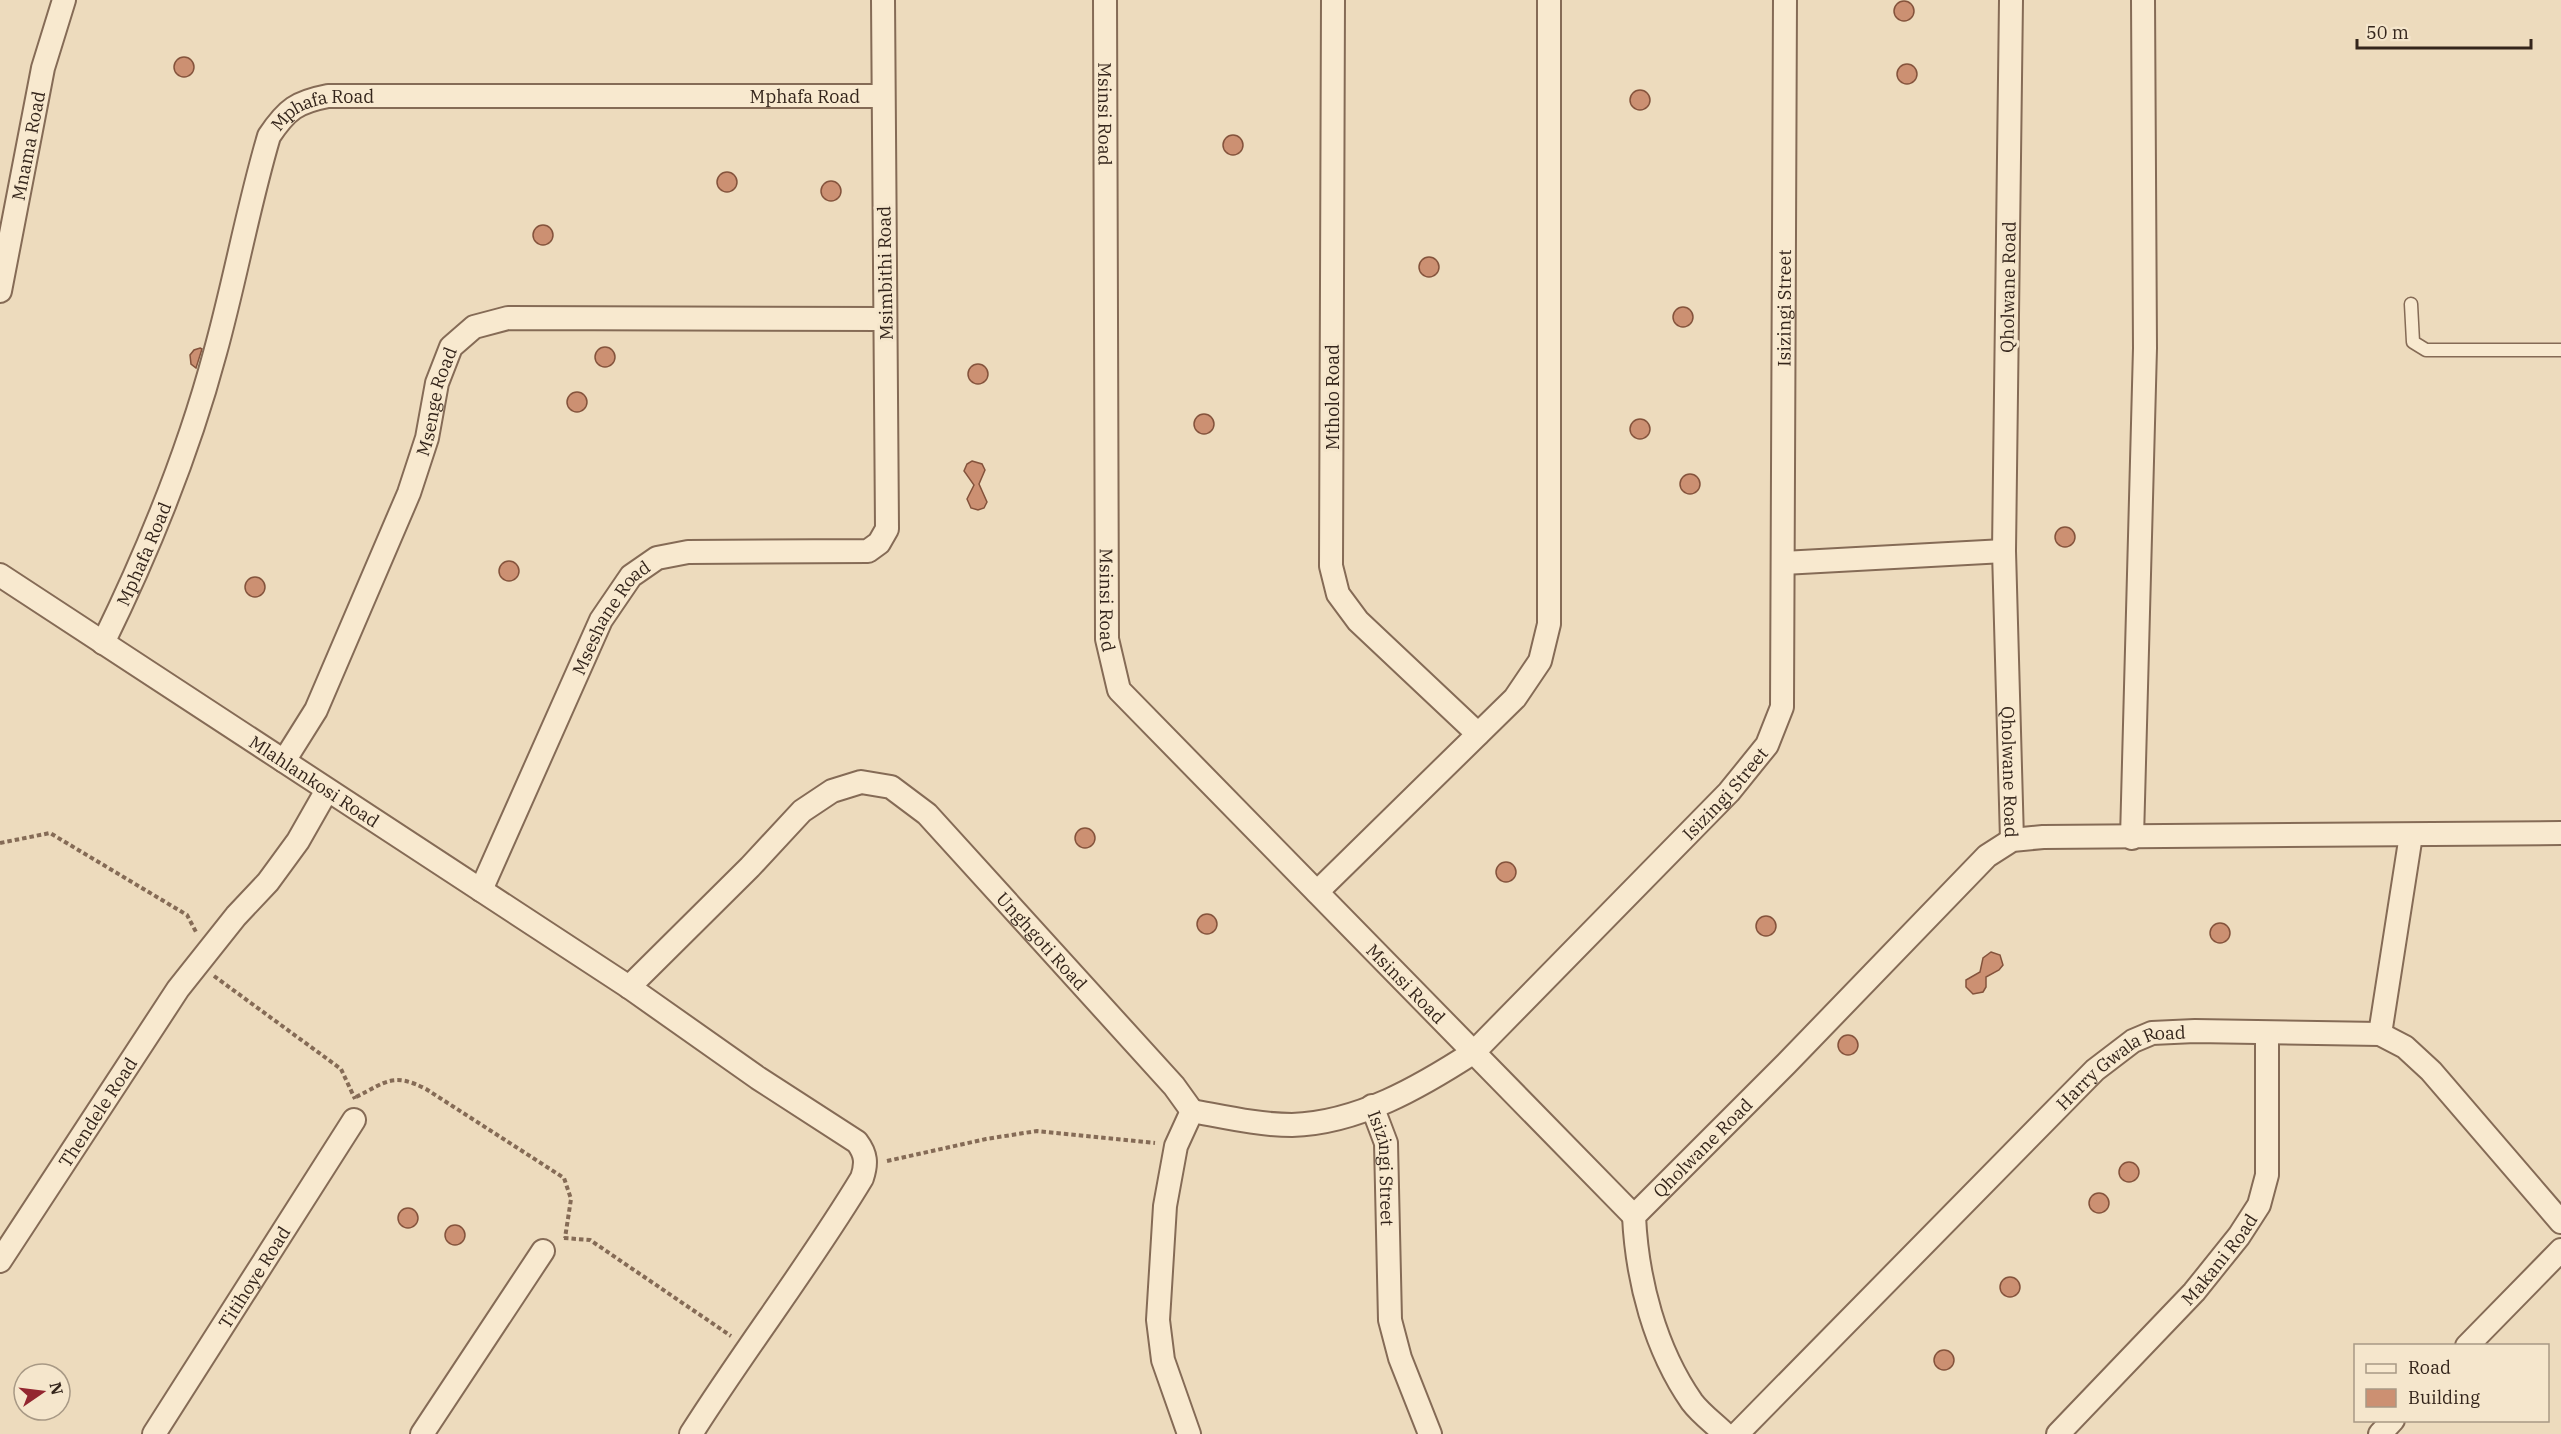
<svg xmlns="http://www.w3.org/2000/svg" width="2561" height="1434" font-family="'IBM Plex Serif',serif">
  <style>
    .building { fill: #cc9072; stroke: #84533c; stroke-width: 1.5 }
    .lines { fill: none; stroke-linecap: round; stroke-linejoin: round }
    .lane-casing { stroke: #856b56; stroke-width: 15 }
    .street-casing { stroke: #856b56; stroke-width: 26 }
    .path { stroke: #856b56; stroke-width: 4; stroke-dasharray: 4.5 3; stroke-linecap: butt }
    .lane { stroke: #f8e9cf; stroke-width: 12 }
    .street { stroke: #f8e9cf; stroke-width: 22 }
    .labels { text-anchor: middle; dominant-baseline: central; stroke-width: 6; stroke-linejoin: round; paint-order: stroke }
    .street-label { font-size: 18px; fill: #34251b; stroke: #f5e6cc }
  </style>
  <rect width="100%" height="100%" fill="#eddbbd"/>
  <g class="building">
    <circle cx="1904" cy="11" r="10"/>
    <circle cx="184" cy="67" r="10"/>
    <circle cx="1907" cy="74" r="10"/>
    <circle cx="1640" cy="100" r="10"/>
    <circle cx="1233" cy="145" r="10"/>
    <circle cx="727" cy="182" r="10"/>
    <circle cx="831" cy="191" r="10"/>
    <circle cx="543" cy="235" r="10"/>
    <circle cx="1429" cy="267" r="10"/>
    <circle cx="1683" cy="317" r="10"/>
    <circle cx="605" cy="357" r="10"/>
    <polygon points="200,348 202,349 196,368 191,364 190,355 194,350"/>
    <circle cx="978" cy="374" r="10"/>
    <circle cx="577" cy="402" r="10"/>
    <circle cx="1204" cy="424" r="10"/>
    <circle cx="1640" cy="429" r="10"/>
    <polygon points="972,461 982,464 985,470 979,484 987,502 984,508 978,510 971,508 967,499 974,485 964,471 967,464"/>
    <circle cx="1690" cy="484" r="10"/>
    <circle cx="2065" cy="537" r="10"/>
    <circle cx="509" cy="571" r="10"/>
    <circle cx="255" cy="587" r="10"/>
    <circle cx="1085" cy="838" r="10"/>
    <circle cx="1506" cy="872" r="10"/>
    <circle cx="1207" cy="924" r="10"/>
    <circle cx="1766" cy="926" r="10"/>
    <circle cx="2220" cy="933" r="10"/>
    <polygon points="1991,952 2000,955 2003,965 1999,970 1986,977 1986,987 1983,992 1973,994 1966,987 1966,980 1980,972 1983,958"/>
    <circle cx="1848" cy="1045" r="10"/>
    <circle cx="2129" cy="1172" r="10"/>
    <circle cx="2099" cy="1203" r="10"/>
    <circle cx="408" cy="1218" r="10"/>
    <circle cx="455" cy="1235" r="10"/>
    <circle cx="2010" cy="1287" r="10"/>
    <circle cx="1944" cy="1360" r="10"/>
  </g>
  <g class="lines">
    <defs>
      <polyline id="lane" points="2411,304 2413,342 2426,350 2561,350"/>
      <g id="street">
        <path id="s1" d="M1105,0L1107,639L1119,690L1634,1216"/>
        <polyline points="1333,0 1331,566 1338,594 1358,621 1478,734"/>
        <path id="s2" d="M2011,0L2004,551L2012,840"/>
        <path id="s3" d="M0,291L43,68L64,0"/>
        <polyline points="1783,563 2004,551"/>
        <path id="s4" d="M0,575L629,987L758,1078L857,1142C866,1154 867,1163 862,1178C809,1266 746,1347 691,1434"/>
        <path id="s5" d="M103,643C149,549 188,454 215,353C235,281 248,207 269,136C287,109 297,102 328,96H883"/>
        <path id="s6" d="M284,761L316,710L409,493L427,438L437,383L451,347L474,327L508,318L885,319"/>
        <polyline points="2132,838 2145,348 2143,0"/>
        <path id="s7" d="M481,890L601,620L631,576L657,558L688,552L868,551L879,543L887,529L883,0"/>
        <polyline points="1317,892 1515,698 1540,661 1549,624 1549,0"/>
        <path id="s8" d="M629,987L750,867L802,811L832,791L861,782L891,787L927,814L1174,1086L1192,1111"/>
        <polyline points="2380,1034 2411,835"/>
        <path id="s9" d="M1372,1106L1386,1143L1390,1320L1400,1358L1430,1434"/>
        <path id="s10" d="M1192,1111C1225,1117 1259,1125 1292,1125C1358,1123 1420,1087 1474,1052L1729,792L1767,745L1782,707L1785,0"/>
        <path id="s11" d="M0,1261L178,989L236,916L268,882L298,841L327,790"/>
        <polyline points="2467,1346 2561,1250"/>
        <path id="s12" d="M154,1434L354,1120"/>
        <polyline points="422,1434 543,1251"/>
        <polyline points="1189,1434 1163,1360 1158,1320 1165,1206 1176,1146 1192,1111"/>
        <path id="s13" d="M1725,1434C1715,1424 1701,1414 1692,1402C1655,1349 1637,1280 1634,1216L1786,1064L1987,856L2012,840L2043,837L2561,833"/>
        <path id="s14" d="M1737,1434L2095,1070L2133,1041L2152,1033L2195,1031L2380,1034L2405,1047L2431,1071L2561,1222"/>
        <path id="s15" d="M2058,1434L2194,1292L2239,1236L2259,1205L2267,1175V1033"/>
        <polyline points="2380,1434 2393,1420"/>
      </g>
    </defs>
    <use href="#lane" class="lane-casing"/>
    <use href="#street" class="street-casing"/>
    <g class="path">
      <polyline points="0,843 50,833 187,915 196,932"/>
      <polyline points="214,976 341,1069 355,1099"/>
      <path d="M356,1097C386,1082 393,1072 426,1089L564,1178L571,1199L565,1238"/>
      <polyline points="887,1161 986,1139 1037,1131 1155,1143"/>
      <polyline points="564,1238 590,1240 731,1336"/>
    </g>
    <use href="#lane" class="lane"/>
    <use href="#street" class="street"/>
  </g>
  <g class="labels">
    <g class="street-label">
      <text stroke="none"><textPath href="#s5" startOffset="1086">Mphafa Road</textPath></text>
      <text stroke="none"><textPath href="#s1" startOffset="114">Msinsi Road</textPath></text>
      <text stroke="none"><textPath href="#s5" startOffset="600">Mphafa Road</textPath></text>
      <text stroke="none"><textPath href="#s3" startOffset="148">Mnama Road</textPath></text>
      <text transform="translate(885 273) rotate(-91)">Msimbithi Road</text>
      <text transform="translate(2008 287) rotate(-89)">Qholwane Road</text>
      <text stroke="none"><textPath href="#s10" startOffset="1164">Isizingi Street</textPath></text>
      <text transform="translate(1332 397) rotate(-90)">Mtholo Road</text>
      <text stroke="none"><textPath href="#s6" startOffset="392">Msenge Road</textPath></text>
      <text stroke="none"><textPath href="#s5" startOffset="98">Mphafa Road</textPath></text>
      <text stroke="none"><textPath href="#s1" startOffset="600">Msinsi Road</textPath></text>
      <text stroke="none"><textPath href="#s7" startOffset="303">Mseshane Road</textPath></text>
      <text stroke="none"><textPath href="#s2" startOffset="772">Qholwane Road</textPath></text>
      <text stroke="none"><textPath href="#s4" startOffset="376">Mlahlankosi Road</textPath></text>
      <text stroke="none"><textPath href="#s10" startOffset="660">Isizingi Street</textPath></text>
      <text stroke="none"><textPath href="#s8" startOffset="560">Unghgoti Road</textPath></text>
      <text stroke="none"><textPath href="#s1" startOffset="1102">Msinsi Road</textPath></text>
      <text stroke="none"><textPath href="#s14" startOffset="536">Harry Gwala Road</textPath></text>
      <text stroke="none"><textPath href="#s11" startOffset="178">Thendele Road</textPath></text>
      <text stroke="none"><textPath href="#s13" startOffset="340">Qholwane Road</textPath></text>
      <text stroke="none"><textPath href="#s9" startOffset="64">Isizingi Street</textPath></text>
      <text stroke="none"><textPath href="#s15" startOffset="238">Makani Road</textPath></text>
      <text stroke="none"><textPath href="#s12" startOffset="186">Titihoye Road</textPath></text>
    </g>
  </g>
  <rect x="2354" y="1344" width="195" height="78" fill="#f5e6cc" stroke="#a89985" stroke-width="1.5"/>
  <rect x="2366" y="1364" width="30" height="9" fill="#f8e9cf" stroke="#a89985" stroke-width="1.5"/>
  <text x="2408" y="1374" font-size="18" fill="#34251b">Road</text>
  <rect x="2366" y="1389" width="30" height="18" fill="#cc9072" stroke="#a89985" stroke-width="1.5"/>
  <text x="2408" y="1404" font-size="18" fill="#34251b">Building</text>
  <g transform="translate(42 1392) rotate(76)"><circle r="28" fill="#f5e6cc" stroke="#a89985" stroke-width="1.5"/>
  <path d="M0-4.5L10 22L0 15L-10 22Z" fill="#932630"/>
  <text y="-9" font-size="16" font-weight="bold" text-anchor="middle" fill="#34251b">N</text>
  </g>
  <path d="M2357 39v9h174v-9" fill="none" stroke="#34251b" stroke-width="3"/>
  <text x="2366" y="39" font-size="18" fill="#34251b" stroke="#f5e6cc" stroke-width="4.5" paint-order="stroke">50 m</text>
</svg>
